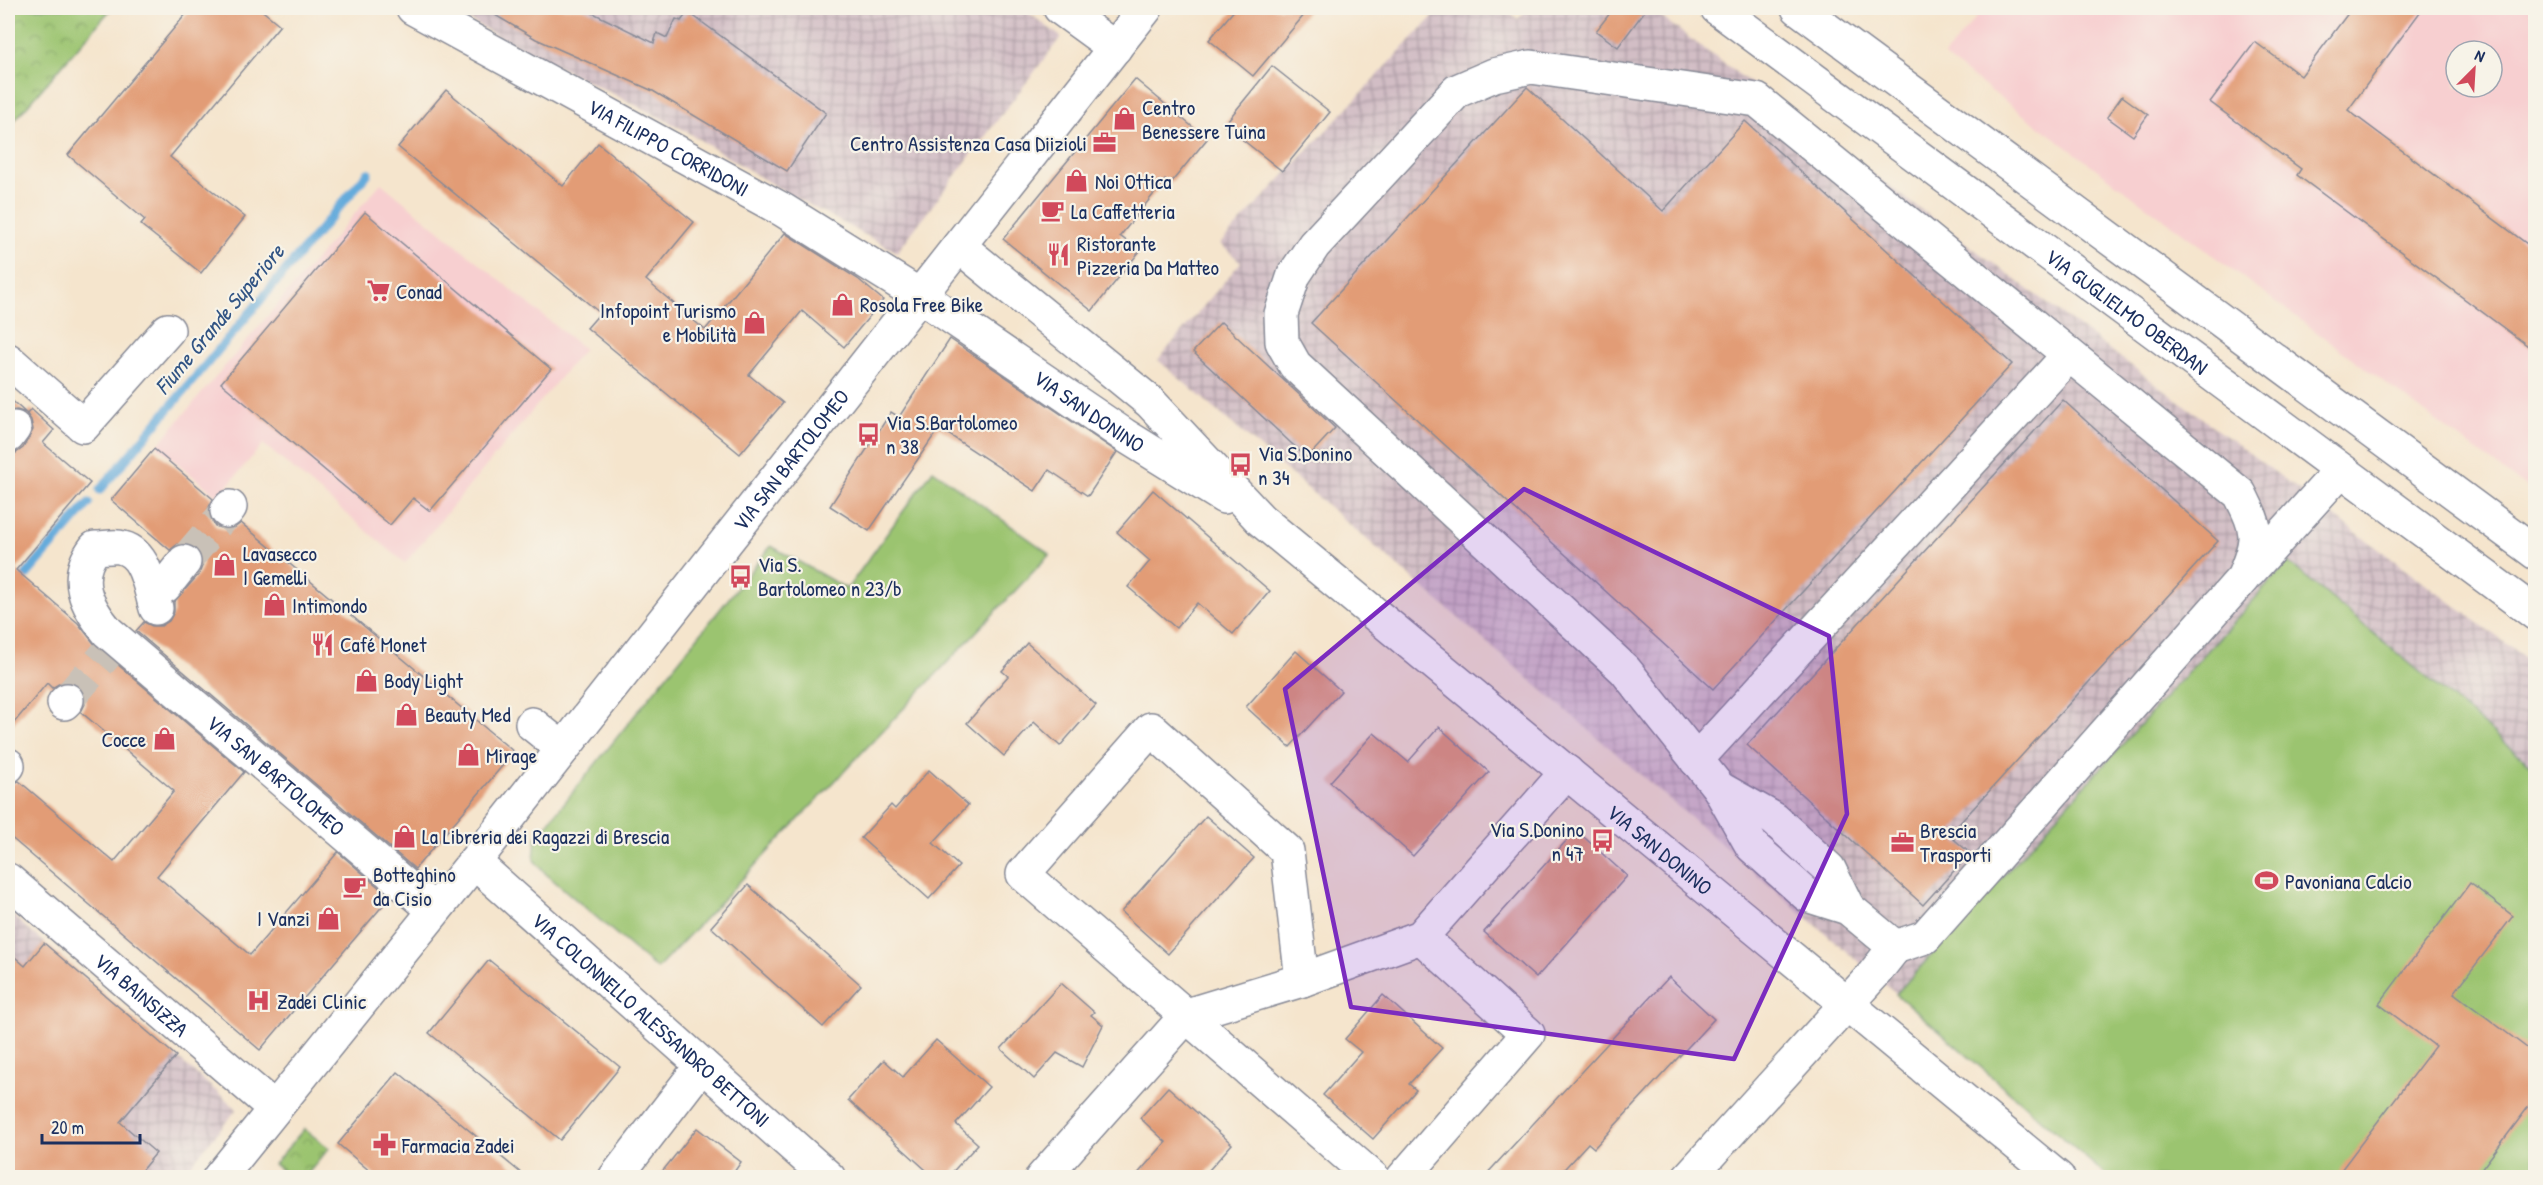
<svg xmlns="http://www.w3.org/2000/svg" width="2543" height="1185" font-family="'Patrick Hand',sans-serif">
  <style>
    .built { fill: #f7cfd0; fill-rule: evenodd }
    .industrial { fill: url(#industrial-grid) }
    .green { fill: #9bc470; stroke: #5b7a67; stroke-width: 1.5 }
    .park { fill: url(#park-crowns); stroke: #5b7a67; stroke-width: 1.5 }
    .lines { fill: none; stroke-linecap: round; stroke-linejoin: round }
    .stream { stroke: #65abdb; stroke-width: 9 }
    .building { fill: #e29c76 }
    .minor-tunnel { stroke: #c9c1b7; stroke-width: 33; stroke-dasharray: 33 16; stroke-linecap: butt }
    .minor-casing { stroke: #888a96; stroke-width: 36 }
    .major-casing { stroke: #888a96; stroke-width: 36 }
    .minor { stroke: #fff; stroke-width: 33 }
    .major { stroke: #fff; stroke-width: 33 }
    .marked { fill: #7b2cbf; fill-opacity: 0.2; stroke: #7b2cbf; stroke-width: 4.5; stroke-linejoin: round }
    .labels { text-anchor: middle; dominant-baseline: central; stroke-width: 4.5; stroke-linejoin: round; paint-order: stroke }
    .poi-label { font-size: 21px; fill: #1b2f5e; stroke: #f7f3e8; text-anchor: start }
    .street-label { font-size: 21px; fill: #1b2f5e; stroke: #f7f3e8 }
    .water-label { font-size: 22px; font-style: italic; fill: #315484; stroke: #f7f3e8 }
  </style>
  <defs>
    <pattern id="industrial-grid" width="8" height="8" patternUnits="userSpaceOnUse" patternTransform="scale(1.5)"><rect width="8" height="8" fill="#d2bdc5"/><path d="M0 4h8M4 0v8" fill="none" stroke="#aa9aa3"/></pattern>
    <pattern id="park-crowns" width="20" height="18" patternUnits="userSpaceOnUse" patternTransform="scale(1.5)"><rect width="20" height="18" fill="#9bc470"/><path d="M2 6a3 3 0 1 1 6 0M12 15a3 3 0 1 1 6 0" fill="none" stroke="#7ea05f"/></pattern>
  </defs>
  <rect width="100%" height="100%" fill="#f7f3e8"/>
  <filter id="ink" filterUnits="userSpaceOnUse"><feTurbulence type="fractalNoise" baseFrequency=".0167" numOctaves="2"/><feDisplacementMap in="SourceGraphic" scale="12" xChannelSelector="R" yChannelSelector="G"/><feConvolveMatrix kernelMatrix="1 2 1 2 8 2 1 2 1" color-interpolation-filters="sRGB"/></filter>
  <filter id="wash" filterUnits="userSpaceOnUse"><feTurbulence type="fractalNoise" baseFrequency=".008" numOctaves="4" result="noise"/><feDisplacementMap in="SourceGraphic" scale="24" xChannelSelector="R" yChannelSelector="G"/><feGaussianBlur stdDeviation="1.35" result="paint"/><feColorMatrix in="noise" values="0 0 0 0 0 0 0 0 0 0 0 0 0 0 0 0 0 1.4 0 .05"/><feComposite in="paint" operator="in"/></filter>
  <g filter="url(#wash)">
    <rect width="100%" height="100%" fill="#f5e5cd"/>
    <g class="built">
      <path d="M1984,8H2535V494L1944,56ZM2456,51H2492V87H2456Z"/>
      <polygon points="381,183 584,349 405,563 263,444 218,497 157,446"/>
    </g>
    <g class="industrial">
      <polygon points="450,8 1022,8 1061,37 897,252 778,188 679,127 494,34"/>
      <polygon points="1441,8 1504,8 1518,19 1528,8 1649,8 2535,665 2535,768 2288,562 1896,994 1158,360 1241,262 1220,244"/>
      <polygon points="8,912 237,1109 180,1177 8,1177"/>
    </g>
    <g class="green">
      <polygon points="933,470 1050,554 657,969 546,874 534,860 536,838 771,546 847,589"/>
      <polygon points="2288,562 2535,768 2535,1177 2108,1177 1896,994"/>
    </g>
    <g class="park">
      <polygon points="8,8 112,8 8,128"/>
      <polygon points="304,1129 329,1148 305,1177 290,1177 274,1164"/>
    </g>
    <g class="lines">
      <g class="stream">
        <polyline points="100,490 368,173"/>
        <polyline points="8,596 89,503"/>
      </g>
    </g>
    <g id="blocks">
      <g class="building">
        <polygon points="191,8 259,8 280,25 170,157 245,217 201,273 141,225 145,220 68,155"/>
        <polygon points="483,8 583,8 654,43 657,33 667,38 676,19 681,21 688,12 826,113 787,171 653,91 536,39"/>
        <polygon points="1236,8 1310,8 1253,76 1209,40"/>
        <polygon points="1614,8 1647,8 1618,47 1596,31"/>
        <polygon points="2352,8 2423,8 2348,110 2535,250 2535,351 2297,175 2301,169 2210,102 2255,42 2301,76"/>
        <polygon points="1272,66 1330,112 1282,171 1224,125"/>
        <polygon points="1135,79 1207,139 1170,184 1165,180 1120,236 1140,251 1092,311 1003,239"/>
        <polygon points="1527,87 1663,211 1745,121 2012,364 1713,689 1311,323"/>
        <polygon points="446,90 563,186 598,143 694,222 646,280 705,330 785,233 858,279 883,300 844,347 802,311 749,375 783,403 740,454 587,328 600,313 398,147"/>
        <polygon points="2122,96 2148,115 2133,136 2107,117"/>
        <polygon points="365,212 551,369 430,511 413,498 390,525 221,383"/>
        <polygon points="1221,322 1335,428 1307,458 1193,352"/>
        <polygon points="950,339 1117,452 1088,496 1049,470 1035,491 939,428 869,531 830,506 891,412 899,417"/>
        <polygon points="8,397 27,414 31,409 54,430 43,443 90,483 16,570 78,623 96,646 244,772 157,876 250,955 338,852 390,897 260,1050 8,835 8,785 19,781 114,862 174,791 81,712 85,704 85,695 80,686 72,682 62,682 52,688 47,683 8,730 8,454 16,453 23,448 33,430 31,420 26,413 17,410 8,411"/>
        <polygon points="2063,400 2218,541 1949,835 1970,853 1923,905 1747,745"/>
        <polygon points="154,449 213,499 208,509 210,518 215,526 225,530 234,528 241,523 514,752 415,869 136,631 144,622 152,626 161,626 169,621 174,612 174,602 199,574 203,564 201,555 195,547 186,543 178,544 170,550 111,500"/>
        <polygon points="1153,490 1270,591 1233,634 1197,603 1176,628 1128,587 1150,561 1117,532"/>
        <polygon points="1027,643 1096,705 1060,746 1034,722 1004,756 967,723 1008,676 1002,671"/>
        <polygon points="1296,651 1341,691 1290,747 1246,707"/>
        <polygon points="1439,727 1489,772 1413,856 1330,782 1374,733 1408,762"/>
        <polygon points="929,770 968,805 933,843 959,866 929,899 861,838 891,805 895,809"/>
        <polygon points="1206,816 1254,858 1168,954 1121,912"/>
        <polygon points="1576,830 1627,876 1536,978 1484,932"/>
        <polygon points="2470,883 2513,916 2454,993 2535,1054 2535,1098 2475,1178 2335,1178 2435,1046 2379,1004"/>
        <polygon points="748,885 861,985 823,1027 711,927"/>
        <polygon points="44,943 176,1056 120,1122 156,1153 135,1178 8,1178 8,951 25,966"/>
        <polygon points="489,960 620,1067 560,1140 429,1033"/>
        <polygon points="1669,977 1714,1019 1594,1148 1588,1143 1556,1178 1483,1178"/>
        <polygon points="1061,983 1094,1012 1091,1015 1103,1025 1082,1067 1057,1053 1034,1079 1001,1049"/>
        <polygon points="1383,995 1442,1048 1409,1084 1416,1090 1373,1139 1323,1095 1361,1052 1345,1039"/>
        <polygon points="936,1040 989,1087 956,1124 978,1144 947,1178 935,1178 848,1100 884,1060 903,1077"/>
        <polygon points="398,1072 420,1090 527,1178 378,1178 338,1144"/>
        <polygon points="1168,1087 1232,1144 1202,1178 1134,1178 1166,1142 1140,1118"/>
        <polygon points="697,1128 741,1162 730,1178 657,1178"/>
      </g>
    </g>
  </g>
  <g filter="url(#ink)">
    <use href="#blocks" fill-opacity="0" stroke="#888a96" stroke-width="1.5"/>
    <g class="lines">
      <g class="minor-tunnel">
        <polyline points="184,562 227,511"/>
        <polyline points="67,700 110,650"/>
      </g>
      <defs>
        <g id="minor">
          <path id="s1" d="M413,8L783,210L919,295L1124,435L1224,497"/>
          <polyline points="1060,8 1115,48"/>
          <path d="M1531,67L1757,100L2240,494C2259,532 2260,538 2243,578L1925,937L1895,947L1848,908L1807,895L1752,846L1719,788L1625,670L1295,365L1282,342L1281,314L1294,275L1314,245L1457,91L1494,75Z"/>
          <path id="s2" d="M959,246L1150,402L1261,520L2058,1178"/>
          <polyline points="8,360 83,426 168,330"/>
          <polyline points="8,436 14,428"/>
          <polyline points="227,511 230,507"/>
          <polyline points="2249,572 2340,471"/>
          <polyline points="165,586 184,562"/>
          <path id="s3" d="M156,608C149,586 146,551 119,547C112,546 103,548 95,548C72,578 86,606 108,632L433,909"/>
          <polyline points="64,703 67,700"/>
          <polyline points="532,724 563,749"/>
          <polyline points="1696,760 2069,355"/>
          <polyline points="8,766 8,765"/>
          <polyline points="1719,788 1774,819 1829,869 1848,908"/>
          <path id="s4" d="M474,862L829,1178"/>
          <path id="s5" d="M8,880L274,1108"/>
          <polyline points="1302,980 1287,851 1151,729 1023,874 1373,1178"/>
          <path id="s6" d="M219,1178L474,862L1146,8"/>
          <polyline points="615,1178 702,1065"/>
          <polyline points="1042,1178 1187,1015 1302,980 1421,937 1567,772"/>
          <polyline points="1403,1178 1528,1034 1421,937"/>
          <polyline points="1688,1178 1873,975 1895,947"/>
        </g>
        <g id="major">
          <path id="s7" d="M1717,8L2536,614"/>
          <polyline points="1798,8 2536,553"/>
        </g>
      </defs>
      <use href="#minor" class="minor-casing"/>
      <use href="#major" class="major-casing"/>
      <use href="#minor" class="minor"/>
      <use href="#major" class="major"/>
    </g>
  </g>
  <path class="marked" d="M1524,489L1829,636L1847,814L1734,1059L1351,1007L1285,689Z"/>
  <defs>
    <symbol id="shop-bare" viewBox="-9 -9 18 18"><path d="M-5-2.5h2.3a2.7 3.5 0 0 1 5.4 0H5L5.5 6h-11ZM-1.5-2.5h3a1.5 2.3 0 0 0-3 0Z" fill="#d1495b" stroke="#f7f3e8" stroke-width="2.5" paint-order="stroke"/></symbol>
    <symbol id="office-bare" viewBox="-9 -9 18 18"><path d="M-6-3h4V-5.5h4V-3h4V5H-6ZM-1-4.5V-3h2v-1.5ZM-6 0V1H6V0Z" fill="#d1495b" stroke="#f7f3e8" stroke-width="2.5" paint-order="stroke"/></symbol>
    <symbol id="cafe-bare" viewBox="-9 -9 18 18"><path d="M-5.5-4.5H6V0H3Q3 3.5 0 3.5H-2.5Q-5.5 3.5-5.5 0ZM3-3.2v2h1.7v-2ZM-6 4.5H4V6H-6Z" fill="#d1495b" stroke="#f7f3e8" stroke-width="2.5" paint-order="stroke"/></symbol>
    <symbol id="restaurant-bare" viewBox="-9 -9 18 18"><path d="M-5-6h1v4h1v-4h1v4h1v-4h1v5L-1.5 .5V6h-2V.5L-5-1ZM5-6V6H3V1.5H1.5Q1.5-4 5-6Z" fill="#d1495b" stroke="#f7f3e8" stroke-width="2.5" paint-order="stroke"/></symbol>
    <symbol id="supermarket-bare" viewBox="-9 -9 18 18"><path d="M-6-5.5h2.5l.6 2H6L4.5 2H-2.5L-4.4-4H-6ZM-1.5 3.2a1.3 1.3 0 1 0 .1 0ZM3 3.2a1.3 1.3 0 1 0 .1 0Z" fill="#d1495b" stroke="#f7f3e8" stroke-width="2.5" paint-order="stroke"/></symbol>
    <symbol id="bus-bare" viewBox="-9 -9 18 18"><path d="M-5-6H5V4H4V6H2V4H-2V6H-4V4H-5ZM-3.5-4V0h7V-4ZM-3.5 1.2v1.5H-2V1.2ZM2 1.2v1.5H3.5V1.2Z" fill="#d1495b" stroke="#f7f3e8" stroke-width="2.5" paint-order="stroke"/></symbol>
    <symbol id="stadium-bare" viewBox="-9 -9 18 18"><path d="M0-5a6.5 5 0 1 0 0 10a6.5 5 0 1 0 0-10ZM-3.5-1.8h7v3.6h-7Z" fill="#d1495b" stroke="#f7f3e8" stroke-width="2.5" paint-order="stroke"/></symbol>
    <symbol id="hospital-bare" viewBox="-9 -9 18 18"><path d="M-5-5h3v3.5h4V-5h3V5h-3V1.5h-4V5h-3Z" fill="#d1495b" stroke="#f7f3e8" stroke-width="2.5" paint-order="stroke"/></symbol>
    <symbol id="pharmacy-bare" viewBox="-9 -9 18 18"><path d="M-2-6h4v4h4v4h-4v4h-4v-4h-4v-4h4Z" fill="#d1495b" stroke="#f7f3e8" stroke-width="2.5" paint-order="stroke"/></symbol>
  </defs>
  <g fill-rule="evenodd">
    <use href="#shop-bare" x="1108" y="102" width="33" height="33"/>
    <use href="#office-bare" x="1088" y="126" width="33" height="33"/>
    <use href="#shop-bare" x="1060" y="164" width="33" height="33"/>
    <use href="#cafe-bare" x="1036" y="194" width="33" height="33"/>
    <use href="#restaurant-bare" x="1042" y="238" width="33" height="33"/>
    <use href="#supermarket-bare" x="362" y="274" width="33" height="33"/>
    <use href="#shop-bare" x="826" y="288" width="33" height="33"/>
    <use href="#shop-bare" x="738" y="306" width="33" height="33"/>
    <use href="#bus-bare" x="852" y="418" width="33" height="33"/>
    <use href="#bus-bare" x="1224" y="448" width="33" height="33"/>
    <use href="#shop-bare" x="208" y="548" width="33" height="33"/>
    <use href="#bus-bare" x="724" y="560" width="33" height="33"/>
    <use href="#shop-bare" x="258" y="588" width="33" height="33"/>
    <use href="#restaurant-bare" x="306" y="628" width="33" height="33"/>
    <use href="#shop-bare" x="350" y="664" width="33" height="33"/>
    <use href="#shop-bare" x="390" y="698" width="33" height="33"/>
    <use href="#shop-bare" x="148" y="722" width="33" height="33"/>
    <use href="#shop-bare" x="452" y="738" width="33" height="33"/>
    <use href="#shop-bare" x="388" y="820" width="33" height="33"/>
    <use href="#bus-bare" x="1586" y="824" width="33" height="33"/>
    <use href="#office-bare" x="1886" y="826" width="33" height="33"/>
    <use href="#stadium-bare" x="2250" y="864" width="33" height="33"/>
    <use href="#cafe-bare" x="338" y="870" width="33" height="33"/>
    <use href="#shop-bare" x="312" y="902" width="33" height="33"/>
    <use href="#hospital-bare" x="242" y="984" width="33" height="33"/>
    <use href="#pharmacy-bare" x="368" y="1128" width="33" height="33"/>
  </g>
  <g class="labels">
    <g class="poi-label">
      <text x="1142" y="107">Centro<tspan x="1142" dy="24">Benessere Tuina</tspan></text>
      <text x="1087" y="143" text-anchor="end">Centro Assistenza Casa Diizioli</text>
      <text x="1095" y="181">Noi Ottica</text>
      <text x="1071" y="211">La Caffetteria</text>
      <text x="1077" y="243">Ristorante<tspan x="1077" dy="24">Pizzeria Da Matteo</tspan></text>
      <text x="396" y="291">Conad</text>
      <text x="860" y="304">Rosola Free Bike</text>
      <text x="736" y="310" text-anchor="end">Infopoint Turismo<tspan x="736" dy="24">e Mobilità</tspan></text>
      <text x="886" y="422">Via S.Bartolomeo<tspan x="886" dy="24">n 38</tspan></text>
      <text x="1258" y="453">Via S.Donino<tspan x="1258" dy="24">n 34</tspan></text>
      <text x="243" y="553">Lavasecco<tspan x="243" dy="24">I Gemelli</tspan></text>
      <text x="758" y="564">Via S.<tspan x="758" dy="24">Bartolomeo n 23/b</tspan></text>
      <text x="292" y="605">Intimondo</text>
      <text x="340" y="644">Café Monet</text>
      <text x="384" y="680">Body Light</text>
      <text x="425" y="714">Beauty Med</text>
      <text x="146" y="739" text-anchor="end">Cocce</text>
      <text x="486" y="755">Mirage</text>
      <text x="1584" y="829" text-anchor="end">Via S.Donino<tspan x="1584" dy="24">n 47</tspan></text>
      <text x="1920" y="830">Brescia<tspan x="1920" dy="24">Trasporti</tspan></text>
      <text x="422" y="836">La Libreria dei Ragazzi di Brescia</text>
      <text x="373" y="874">Botteghino<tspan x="373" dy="24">da Cisio</tspan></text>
      <text x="2285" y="881">Pavoniana Calcio</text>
      <text x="310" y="918" text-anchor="end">I Vanzi</text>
      <text x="277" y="1001">Zadei Clinic</text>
      <text x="402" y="1145">Farmacia Zadei</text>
    </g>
    <g class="street-label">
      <text stroke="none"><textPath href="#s1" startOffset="291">VIA FILIPPO CORRIDONI</textPath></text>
      <text stroke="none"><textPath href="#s7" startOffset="510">VIA GUGLIELMO OBERDAN</textPath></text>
      <text stroke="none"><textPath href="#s1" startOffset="788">VIA SAN DONINO</textPath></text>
      <text stroke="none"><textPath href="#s6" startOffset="918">VIA SAN BARTOLOMEO</textPath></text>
      <text stroke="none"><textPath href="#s3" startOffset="414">VIA SAN BARTOLOMEO</textPath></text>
      <text stroke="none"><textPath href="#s2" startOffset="926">VIA SAN DONINO</textPath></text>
      <text stroke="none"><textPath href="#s5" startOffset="176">VIA BAINSIZZA</textPath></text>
      <text stroke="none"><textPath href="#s4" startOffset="237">VIA COLONNELLO ALESSANDRO BETTONI</textPath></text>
    </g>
    <g class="water-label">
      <text transform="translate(219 319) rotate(-50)">Fiume Grande Superiore</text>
    </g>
  </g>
  <rect width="2543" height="1185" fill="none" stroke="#f7f3e8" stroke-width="30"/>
  <g transform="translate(2474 69) rotate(24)"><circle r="28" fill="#f7f3e8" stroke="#9fa5b1" stroke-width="1.5"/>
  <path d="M0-4.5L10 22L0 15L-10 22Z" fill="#d1495b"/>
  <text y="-9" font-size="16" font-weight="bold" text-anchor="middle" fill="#1b2f5e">N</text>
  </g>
  <path d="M42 1134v9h98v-9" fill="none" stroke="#1b2f5e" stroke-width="3"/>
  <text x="51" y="1134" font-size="18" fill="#1b2f5e" stroke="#f7f3e8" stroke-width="4.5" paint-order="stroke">20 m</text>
</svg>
